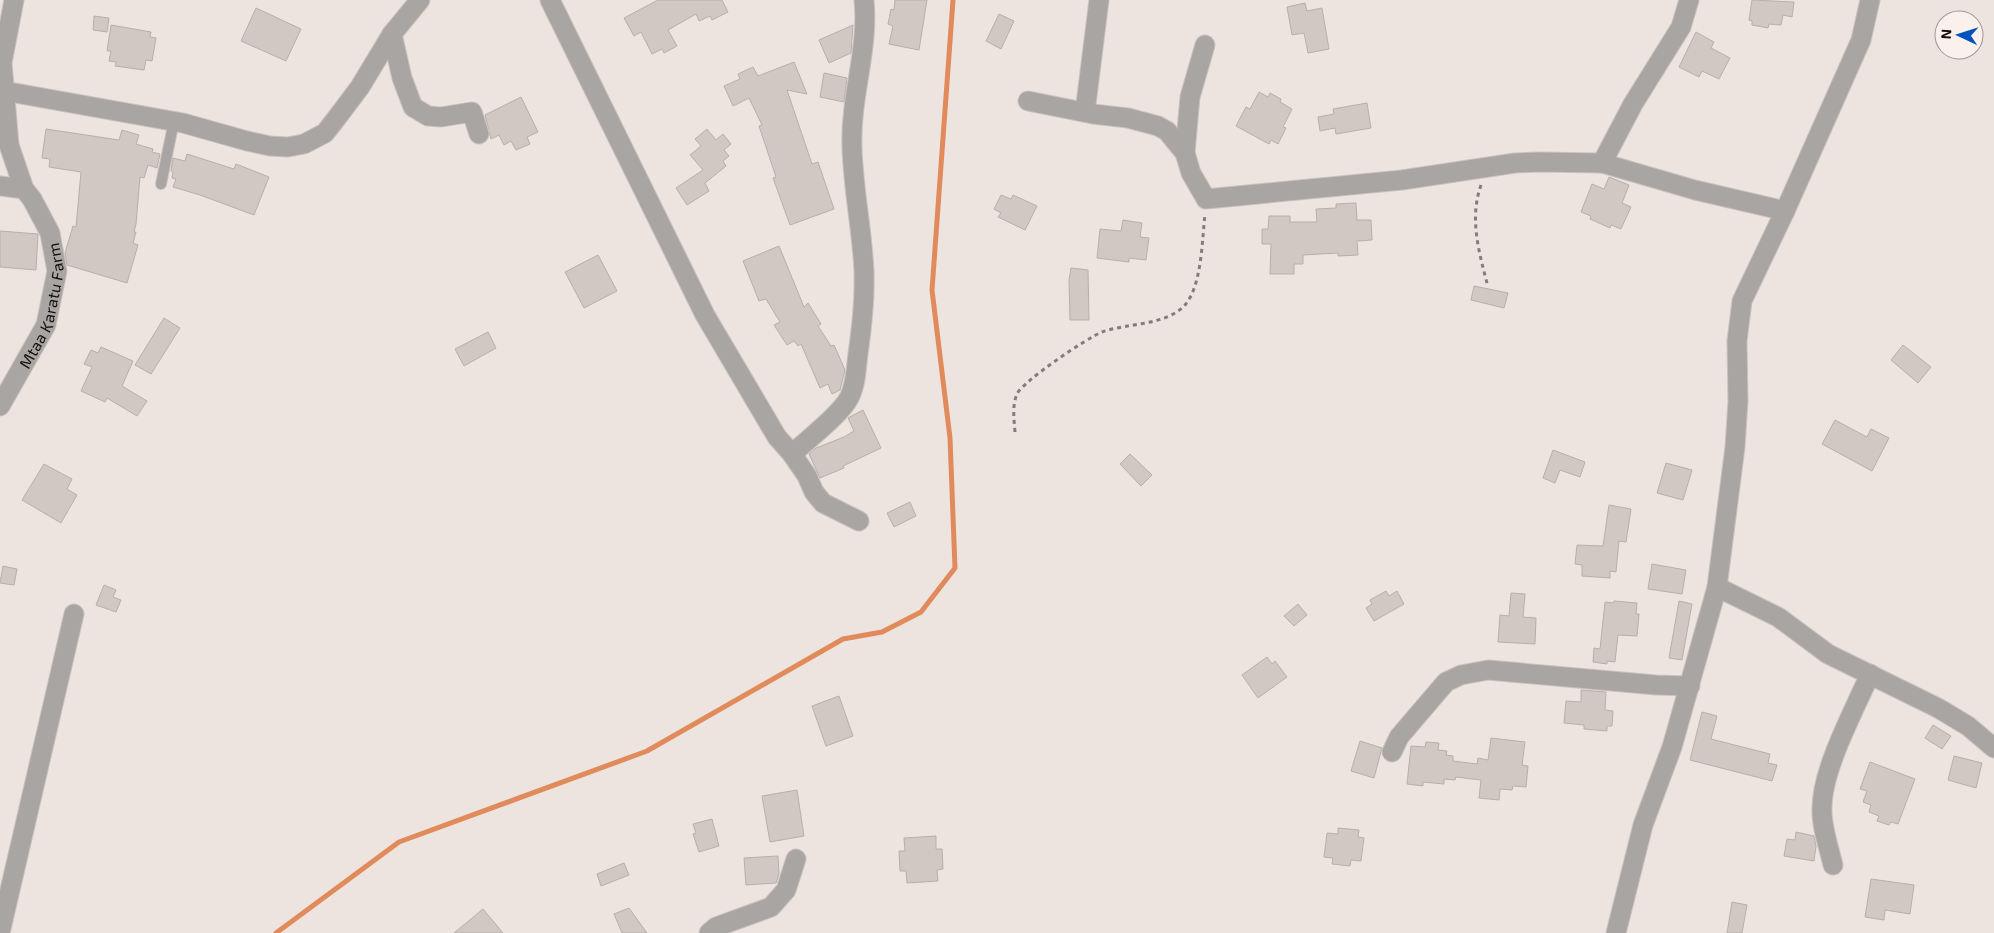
<svg xmlns="http://www.w3.org/2000/svg" width="1994" height="933" font-family="'Exo 2',sans-serif">
  <style>
    .lines { fill: none; stroke-linecap: round; stroke-linejoin: round }
    .stream { stroke: #e18b5c; stroke-width: 5 }
    .building { fill: #d1c7c3; stroke: #b8afab }
    .service-casing { stroke: #cac2be; stroke-width: 12 }
    .minor-casing { stroke: #cac2be; stroke-width: 21 }
    .path { stroke: #837d7a; stroke-width: 3; stroke-dasharray: 4 4; stroke-linecap: butt }
    .service { stroke: #a9a5a3; stroke-width: 10 }
    .minor { stroke: #a9a5a3; stroke-width: 19 }
    .labels { text-anchor: middle; dominant-baseline: central; stroke-width: 5; stroke-linejoin: round; paint-order: stroke }
    .street-label { font-size: 16px; fill: #120f0e; stroke: #faf1ec }
  </style>
  <rect width="100%" height="100%" fill="#ede4df"/>
  <g class="lines">
    <polyline class="stream" points="276,933 399,842 647,751 843,639 882,632 921,612 955,568 950,438 932,290 953,0"/>
  </g>
  <g class="building">
    <polygon points="658,0 722,0 728,12 712,20 710,16 699,21 696,14 668,30 677,46 664,53 662,49 652,54 641,32 634,36 624,18"/>
    <polygon points="895,0 927,0 919,50 889,44 893,26 888,24 891,9 894,10"/>
    <polygon points="1752,0 1794,2 1792,17 1783,15 1781,25 1769,24 1768,28 1752,25 1752,21 1749,20"/>
    <polygon points="1305,3 1307,11 1322,8 1329,49 1308,53 1304,33 1292,35 1287,7"/>
    <polygon points="256,8 301,29 286,61 241,41"/>
    <polygon points="999,14 1014,21 1001,49 986,41"/>
    <polygon points="94,16 109,18 107,32 93,30"/>
    <polygon points="111,25 151,32 150,37 156,38 152,61 146,60 144,70 115,66 116,62 109,61 111,51 107,51"/>
    <polygon points="853,25 851,53 829,63 819,40"/>
    <polygon points="1696,32 1714,42 1711,48 1730,58 1719,79 1702,71 1699,77 1679,67"/>
    <polygon points="794,62 807,94 787,90 812,164 818,162 834,209 790,225 773,178 776,177 759,126 762,125 749,98 733,106 724,86 740,79 738,74 753,67 758,76"/>
    <polygon points="824,73 847,78 844,102 820,97"/>
    <polygon points="1259,92 1268,97 1270,93 1281,99 1280,102 1292,109 1283,127 1286,128 1278,144 1271,140 1269,144 1236,126 1246,107 1250,109"/>
    <polygon points="521,97 538,132 527,137 530,144 516,150 511,141 504,145 499,135 491,139 485,115"/>
    <polygon points="1367,103 1371,128 1336,134 1335,128 1320,131 1318,117 1334,114 1333,109"/>
    <polygon points="46,129 119,140 122,130 139,135 136,144 153,149 152,152 160,154 157,168 148,165 144,178 140,177 136,224 134,232 136,232 133,243 138,245 127,283 67,265 65,253 73,226 76,227 81,172 49,167 50,159 42,158"/>
    <polygon points="707,129 716,140 723,134 731,144 724,150 729,156 723,161 726,166 705,183 709,191 687,205 676,188 703,170 690,155 701,146 695,139"/>
    <polygon points="187,154 234,169 236,164 269,177 254,215 200,195 173,187 176,179 172,178 173,172 171,171 173,158 185,161"/>
    <polygon points="1609,177 1629,185 1622,203 1631,207 1621,229 1611,225 1610,228 1590,219 1591,216 1581,212 1592,184 1604,189"/>
    <polygon points="1001,195 1011,199 1013,195 1037,206 1025,230 998,217 1001,213 994,209"/>
    <polygon points="1356,203 1357,220 1371,220 1372,240 1357,241 1358,255 1338,256 1338,253 1303,255 1303,264 1294,264 1294,274 1270,274 1271,244 1262,244 1262,229 1268,229 1269,216 1290,216 1290,222 1317,222 1316,209 1336,208 1336,204"/>
    <polygon points="1123,220 1142,223 1140,237 1149,238 1146,260 1129,258 1129,262 1097,258 1100,229 1121,231"/>
    <polygon points="0,231 38,234 36,270 0,267"/>
    <polygon points="779,246 804,307 808,303 821,324 818,326 831,346 834,345 845,370 840,390 832,394 828,384 820,388 801,344 798,346 794,341 787,345 774,325 780,322 766,299 759,301 743,261"/>
    <polygon points="598,255 617,291 584,308 565,272"/>
    <polygon points="1071,268 1088,270 1089,320 1070,320 1069,280"/>
    <polygon points="1474,286 1508,293 1504,308 1471,300"/>
    <polygon points="164,318 180,328 151,374 135,365"/>
    <polygon points="488,332 496,348 464,366 455,349"/>
    <polygon points="1903,345 1931,367 1918,383 1891,360"/>
    <polygon points="101,347 133,361 122,386 147,401 137,416 107,398 105,402 81,391 92,367 84,364 91,350 98,353"/>
    <polygon points="863,410 881,448 843,466 844,468 820,478 809,454 816,448 844,437 854,431 848,418"/>
    <polygon points="1835,420 1867,437 1871,429 1889,438 1872,471 1822,444"/>
    <polygon points="1553,450 1585,462 1580,477 1560,470 1555,483 1543,478"/>
    <polygon points="1130,454 1152,475 1141,486 1120,464"/>
    <polygon points="1666,463 1692,470 1683,500 1657,493"/>
    <polygon points="44,464 72,479 67,489 77,495 61,523 22,500"/>
    <polygon points="910,502 916,516 894,527 887,513"/>
    <polygon points="1609,505 1631,509 1626,542 1619,541 1616,572 1610,571 1610,578 1582,576 1582,565 1575,564 1577,545 1603,546"/>
    <polygon points="1652,564 1686,570 1682,594 1648,589"/>
    <polygon points="3,566 17,569 14,585 0,583"/>
    <polygon points="104,585 116,590 113,597 121,600 116,612 96,605"/>
    <polygon points="1386,591 1389,596 1397,591 1404,604 1374,621 1366,608 1372,604 1370,600"/>
    <polygon points="1511,593 1525,594 1523,617 1536,618 1535,644 1498,642 1500,615 1509,616"/>
    <polygon points="1614,601 1637,603 1636,614 1639,614 1637,636 1618,635 1615,662 1607,661 1607,664 1593,662 1594,648 1600,649 1605,602 1613,603"/>
    <polygon points="1679,601 1692,604 1682,660 1669,658"/>
    <polygon points="1298,604 1307,615 1294,626 1284,616"/>
    <polygon points="1267,657 1272,664 1275,661 1287,677 1258,698 1242,675"/>
    <polygon points="1581,690 1606,692 1605,710 1613,711 1612,726 1607,726 1607,731 1584,729 1584,725 1564,723 1566,701 1581,702"/>
    <polygon points="839,696 853,736 826,746 812,706"/>
    <polygon points="1702,712 1717,716 1711,739 1770,754 1768,763 1777,765 1772,781 1690,760"/>
    <polygon points="1933,725 1951,736 1942,749 1925,738"/>
    <polygon points="1491,738 1525,742 1522,765 1528,766 1526,787 1513,786 1512,790 1500,789 1499,800 1479,798 1481,780 1456,777 1455,780 1444,779 1444,784 1423,782 1423,786 1407,784 1411,746 1425,747 1426,742 1439,743 1438,750 1447,751 1446,755 1453,756 1453,761 1477,764 1478,758 1488,760"/>
    <polygon points="1360,741 1382,748 1374,778 1351,771"/>
    <polygon points="1954,756 1982,763 1976,788 1948,780"/>
    <polygon points="1870,762 1915,779 1898,824 1891,822 1889,825 1877,821 1879,816 1869,812 1871,805 1863,802 1867,791 1860,789"/>
    <polygon points="797,790 804,836 770,842 762,796"/>
    <polygon points="712,819 719,846 699,852 693,834 696,833 693,824"/>
    <polygon points="1338,828 1359,830 1358,837 1364,838 1361,861 1351,860 1350,866 1332,864 1333,858 1324,857 1327,833 1338,834"/>
    <polygon points="1796,832 1814,836 1816,846 1814,861 1784,856 1787,839 1795,840"/>
    <polygon points="936,836 936,849 942,849 943,869 937,870 938,881 907,883 906,871 900,871 899,851 905,851 904,838"/>
    <polygon points="778,856 779,874 776,883 746,885 744,858"/>
    <polygon points="624,863 629,875 601,886 597,874"/>
    <polygon points="1871,879 1914,885 1910,914 1885,910 1884,920 1865,917"/>
    <polygon points="1732,902 1747,905 1742,933 1727,933"/>
    <polygon points="629,908 647,933 622,933 614,914"/>
    <polygon points="483,909 503,933 454,933"/>
  </g>
  <g class="lines">
    <defs>
      <polyline id="service" points="161,184 174,121"/>
      <g id="minor">
        <polyline points="550,0 705,315 777,437 792,454 807,476 814,492 823,503 859,521"/>
        <polyline points="392,34 402,78 413,107 428,116 441,117 472,112 479,134"/>
        <polyline points="4,91 183,123 247,141 270,146 288,147 304,144 325,133 339,115 360,87 392,34 420,0"/>
        <polyline points="1028,101 1093,114 1128,118 1158,126 1167,131 1185,153 1191,173 1206,199 1402,180 1515,163 1539,162 1602,163 1695,190 1785,211"/>
        <polyline points="1085,112 1099,0"/>
        <polyline points="1185,153 1190,97 1205,45"/>
        <polyline points="1602,163 1633,104 1681,27 1689,0"/>
        <polyline points="0,186 24,189"/>
        <path id="s1" d="M0,406L46,325L57,271L50,233L32,199L24,189L9,145L2,63L14,0"/>
        <path d="M792,454C807,440 840,415 849,398C856,385 856,369 858,354C862,326 865,299 864,271C862,229 853,188 852,147C850,97 869,50 864,0"/>
        <polyline points="1717,587 1778,617 1828,654 1938,708 1968,726 1994,748"/>
        <polyline points="1392,752 1399,737 1446,682 1461,675 1488,670 1656,685 1690,686"/>
        <path d="M1833,865C1829,848 1821,825 1822,808C1822,769 1854,711 1870,674"/>
        <polyline points="0,933 74,614"/>
        <polyline points="709,933 716,927 771,907 786,890 796,859"/>
        <polyline points="1616,933 1643,825 1672,747 1717,587 1735,447 1738,401 1737,341 1742,301 1785,211 1861,40 1870,0"/>
      </g>
    </defs>
    <use href="#service" class="service-casing"/>
    <use href="#minor" class="minor-casing"/>
    <g class="path">
      <path d="M1481,185C1469,219 1479,252 1488,287"/>
      <path d="M1015,432C1014,419 1012,406 1017,394C1023,381 1087,338 1102,332C1126,323 1166,326 1185,305C1202,285 1202,240 1205,214"/>
    </g>
    <use href="#service" class="service"/>
    <use href="#minor" class="minor"/>
  </g>
  <g class="labels">
    <g class="street-label">
      <text stroke="none"><textPath href="#s1" startOffset="111">Mtaa Karatu Farm</textPath></text>
    </g>
  </g>
  <g transform="translate(1959 35) rotate(274)"><circle r="24" fill="#faf1ec" stroke="#9d9793"/>
  <path d="M0-4L9 19L0 12L-9 19Z" fill="#0053bd"/>
  <text y="-8" font-size="14" font-weight="bold" text-anchor="middle" fill="#120f0e">N</text>
  </g>
</svg>
